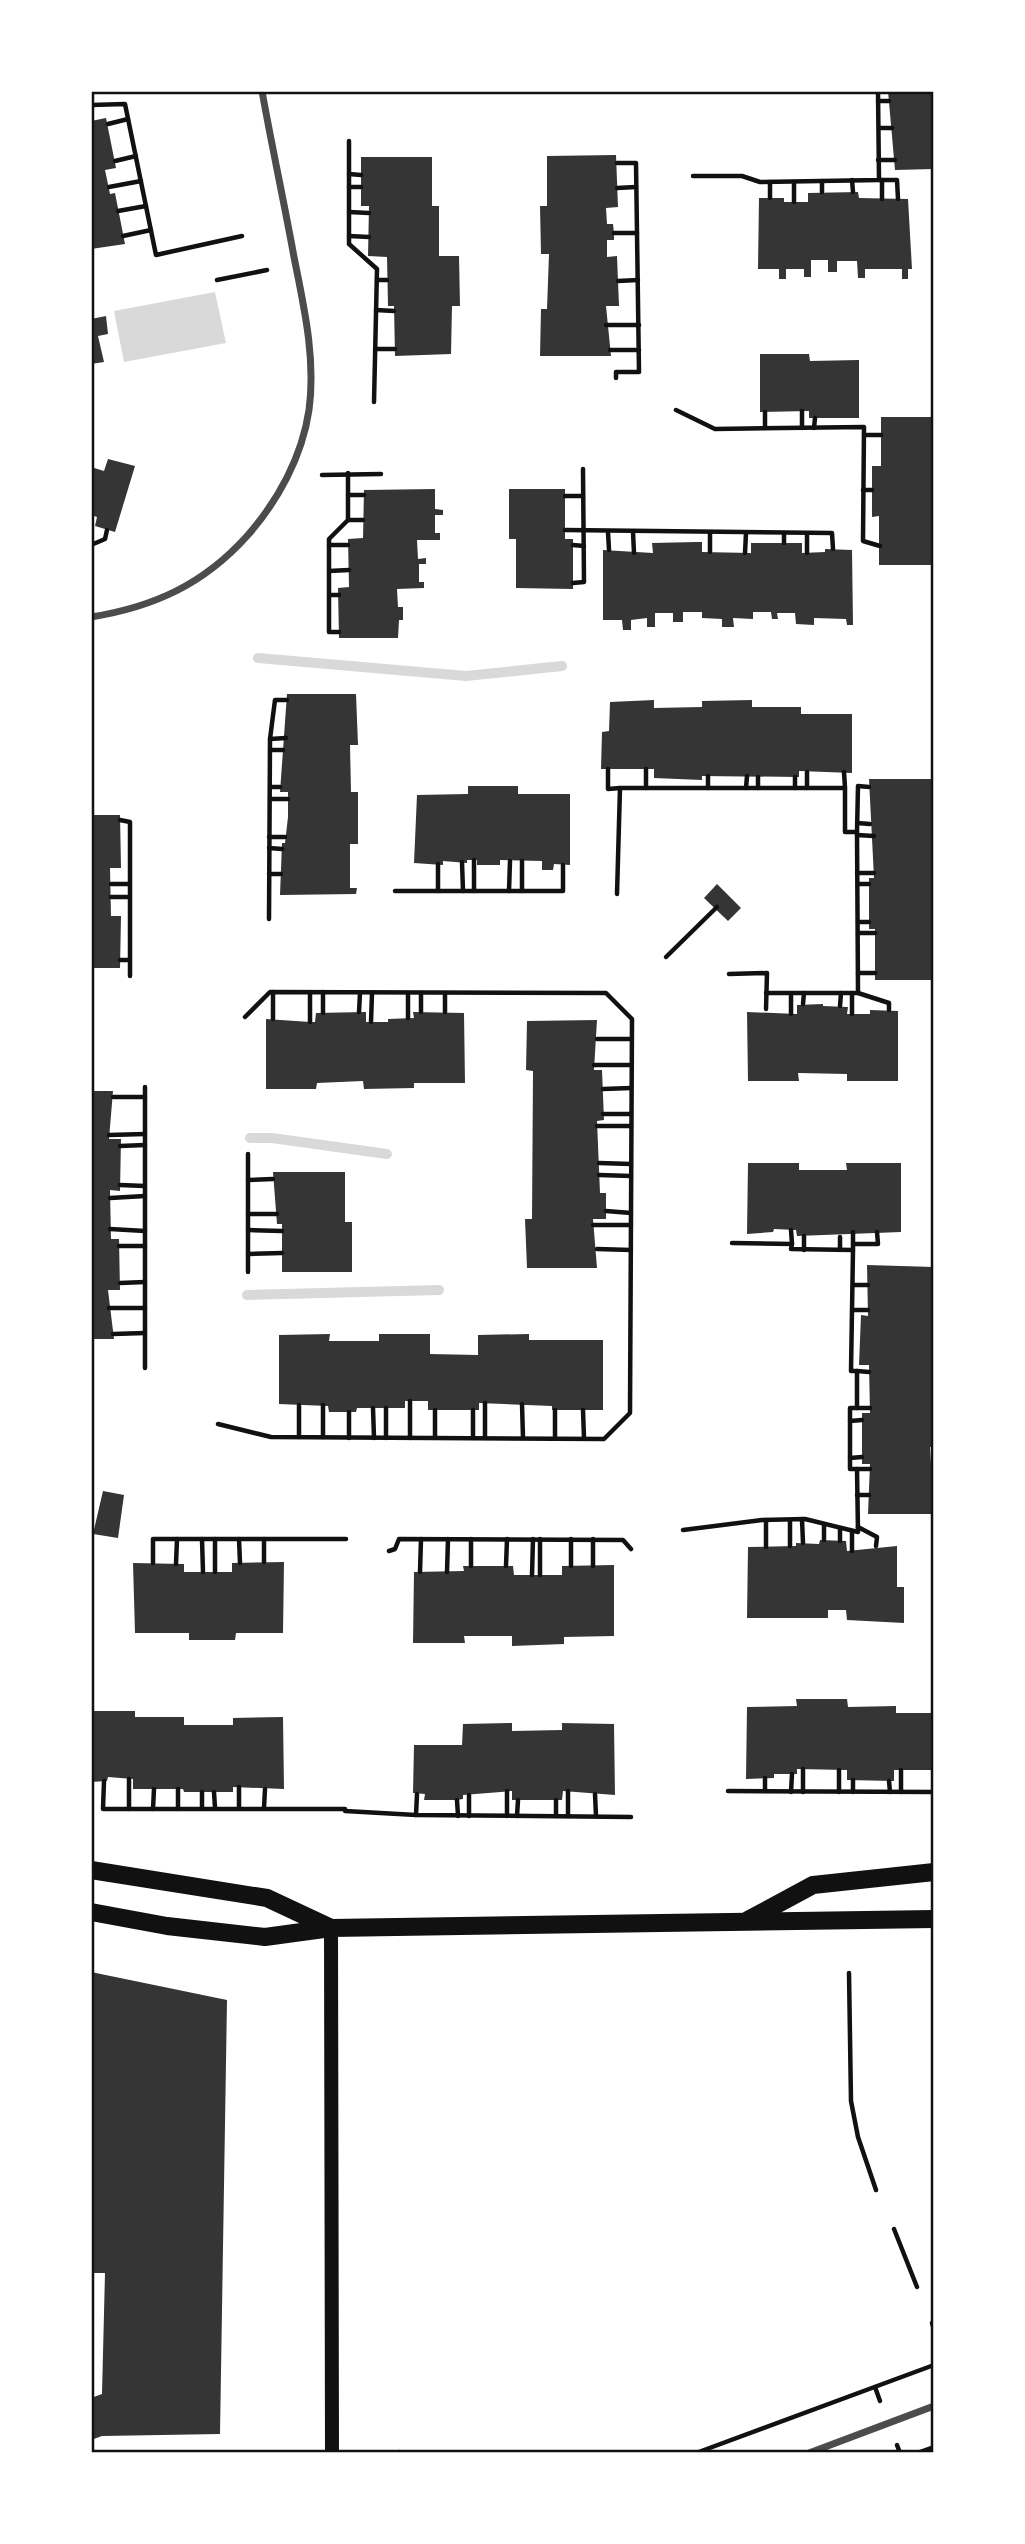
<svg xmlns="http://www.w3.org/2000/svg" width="1025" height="2544" font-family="'Noto Sans',sans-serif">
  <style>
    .water { fill: #d9d9d9 }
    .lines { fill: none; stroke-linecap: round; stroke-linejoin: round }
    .stream { stroke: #d9d9d9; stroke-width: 10 }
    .building { fill: #353535 }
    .path { stroke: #111; stroke-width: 4.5 }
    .minor { stroke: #4c4c4c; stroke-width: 7 }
    .secondary { stroke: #111; stroke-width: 14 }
    .primary { stroke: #111; stroke-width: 18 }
    .neatline { fill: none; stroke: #111; stroke-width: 2.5 }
  </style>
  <rect width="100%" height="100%" fill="#fff"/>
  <polygon class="water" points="215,292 226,343 124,362 114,311"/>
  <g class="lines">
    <g class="stream">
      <polyline points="258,658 466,676 562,666"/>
      <polyline points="250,1138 272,1138 387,1154"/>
      <polyline points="247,1295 439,1290"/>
    </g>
  </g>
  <g class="building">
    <polygon points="888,91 934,91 934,169 895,170"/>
    <polygon points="106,118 116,168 105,170 110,194 115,193 125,244 91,249 91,121"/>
    <polygon points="616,155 618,207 606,208 607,224 613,224 614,233 614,240 607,240 607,257 617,256 619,306 606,306 611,356 540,356 541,309 547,309 549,254 541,254 540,206 547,206 547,156"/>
    <polygon points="361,157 432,157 432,206 439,206 439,256 459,256 460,306 452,306 451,354 395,356 394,306 388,306 387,257 368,256 369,206 361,206"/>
    <polygon points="858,192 859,198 908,199 912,269 908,269 908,279 902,279 902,269 865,269 865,278 858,278 857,261 837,261 837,272 828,272 828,260 811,260 811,277 804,277 804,269 786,269 786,279 779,279 779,269 758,269 759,198 784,198 784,202 808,202 808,193"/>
    <polygon points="106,316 108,334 98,336 104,362 91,364 91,319"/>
    <polygon points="760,354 809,354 810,361 859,360 859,418 809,418 809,411 760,412"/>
    <polygon points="881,417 934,417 934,565 879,565 879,516 872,517 872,466 881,466"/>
    <polygon points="108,459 135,466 115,532 95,526 97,517 91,515 91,467 104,471"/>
    <polygon points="435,489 435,509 443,510 443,515 435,515 435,533 440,533 440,540 417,540 418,559 426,558 426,564 419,564 419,582 424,582 424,588 397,589 398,607 403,607 403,620 399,620 398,638 339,638 338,588 349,587 348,539 363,538 364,490"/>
    <polygon points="509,489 565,489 565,539 573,539 573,589 516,588 516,539 509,539"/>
    <polygon points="696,542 702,542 702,552 751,553 751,543 802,543 802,553 825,552 825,549 852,550 853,625 847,625 846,619 814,618 814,625 796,624 795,613 777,613 778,619 772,619 771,612 753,612 753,619 733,618 734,627 722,627 722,619 702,618 702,612 683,612 683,622 673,622 673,613 655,613 655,627 647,627 647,618 631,620 631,630 623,630 622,620 603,620 603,550 653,553 652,543"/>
    <polygon points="287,694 356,694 358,745 350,745 351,792 358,792 358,844 350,844 350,888 357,888 356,894 280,895 282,843 285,843 288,817 288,792 280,792"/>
    <polygon points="654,700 654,708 702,707 702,701 752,700 752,707 801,707 801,714 852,714 852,773 799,771 799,777 702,776 702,780 654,778 654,769 601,769 602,732 609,731 610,702"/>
    <polygon points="869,779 934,779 933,980 875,980 875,929 869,929 869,878 874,878"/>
    <polygon points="468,786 518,786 518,794 570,794 570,865 554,864 553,870 542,870 542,861 500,860 500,865 477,865 477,860 467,860 467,863 443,861 443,865 414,863 417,795 468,794"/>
    <polygon points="91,815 120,815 121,868 110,868 111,916 121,916 120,968 91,968"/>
    <polygon points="717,884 741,908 728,921 704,898"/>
    <polygon points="823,1004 823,1006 848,1007 847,1014 870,1014 870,1010 898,1011 898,1081 847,1081 847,1074 798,1073 799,1081 748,1081 747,1012 797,1014 797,1005"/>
    <polygon points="366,1012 366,1022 388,1022 388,1019 414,1018 413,1012 464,1013 465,1083 414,1083 414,1088 364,1089 363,1081 317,1083 316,1089 266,1089 266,1019 310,1022 315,1022 316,1013"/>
    <polygon points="597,1020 594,1070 602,1070 604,1120 597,1121 600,1193 606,1193 606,1219 593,1219 597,1268 527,1268 525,1219 532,1219 533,1071 526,1070 527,1021"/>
    <polygon points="91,1091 113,1091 109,1139 121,1139 120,1191 110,1190 111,1239 119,1239 120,1290 108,1290 114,1339 91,1339"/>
    <polygon points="748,1163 799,1163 799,1170 847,1170 846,1163 901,1163 901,1232 797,1236 796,1230 774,1229 773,1232 747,1234"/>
    <polygon points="273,1172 345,1172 345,1222 352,1222 352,1272 282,1272 282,1224 277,1224"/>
    <polygon points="867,1265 934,1267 934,1416 931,1416 934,1447 930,1447 931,1464 934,1464 934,1514 868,1514 870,1464 862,1464 862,1413 870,1413 869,1365 859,1365 861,1315 868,1316"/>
    <polygon points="330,1334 329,1341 379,1341 379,1334 430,1334 430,1354 478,1355 478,1335 529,1334 529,1340 603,1340 603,1410 552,1410 552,1406 479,1403 479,1410 428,1410 428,1401 405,1401 405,1408 357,1408 356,1412 329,1412 328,1406 279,1404 279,1335"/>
    <polygon points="103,1491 124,1495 118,1538 93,1534"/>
    <polygon points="820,1540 846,1541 847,1551 897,1546 897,1587 904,1587 904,1623 847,1620 846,1610 828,1610 828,1618 747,1618 748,1547 796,1546 796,1543 819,1544"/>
    <polygon points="284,1562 283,1633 236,1633 235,1640 189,1640 189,1633 135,1633 133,1563 184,1564 184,1572 232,1572 232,1563"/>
    <polygon points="614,1565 614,1636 564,1637 564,1644 512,1646 512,1636 464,1636 465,1643 413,1643 414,1572 464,1571 463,1566 513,1566 514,1575 562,1575 562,1566"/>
    <polygon points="796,1699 847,1699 848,1707 896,1706 896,1713 934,1713 934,1770 894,1770 894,1781 847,1780 847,1770 797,1769 797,1774 774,1774 774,1778 746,1779 747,1707 797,1706"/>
    <polygon points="91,1711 135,1711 135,1717 184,1717 184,1725 233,1725 233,1718 283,1717 284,1789 233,1787 233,1792 184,1792 183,1789 133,1789 133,1779 108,1777 107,1781 91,1782"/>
    <polygon points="512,1723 512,1731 562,1730 562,1723 614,1724 615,1795 563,1791 562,1800 512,1800 512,1791 463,1795 463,1799 457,1800 424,1800 425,1794 413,1793 414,1745 462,1745 463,1724"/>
    <polygon points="91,1972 227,2000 220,2434 102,2436 91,2440 91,2398 102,2394 105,2273 91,2273"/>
  </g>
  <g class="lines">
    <g class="path">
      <polyline points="878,101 889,101"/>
      <polyline points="91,105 125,104 156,255 242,236"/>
      <polyline points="108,124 128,119"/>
      <polyline points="879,128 892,128"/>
      <polyline points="349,141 349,244 377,269 374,402"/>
      <polyline points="878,160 895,160"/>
      <polyline points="115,161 136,156"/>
      <polyline points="349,174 361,175"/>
      <polyline points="693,176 742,176 760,182 879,180 878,91"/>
      <polyline points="852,180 853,192"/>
      <polyline points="879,180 897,180 898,199"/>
      <polyline points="882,180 882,199"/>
      <polyline points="822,181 822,192"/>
      <polyline points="770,182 770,198"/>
      <polyline points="794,182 794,202"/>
      <polyline points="109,187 141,181"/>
      <polyline points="349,187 361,187"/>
      <polyline points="617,188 636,187"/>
      <polyline points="118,211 146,206"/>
      <polyline points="349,212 369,213"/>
      <polyline points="614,233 637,233"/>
      <polyline points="123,236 151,230"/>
      <polyline points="349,236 369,237"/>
      <polyline points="217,280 267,270"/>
      <polyline points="377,280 387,280"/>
      <polyline points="618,281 638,280"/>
      <polyline points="376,310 394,311"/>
      <polyline points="606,325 639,325"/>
      <polyline points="375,349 395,349"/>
      <polyline points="610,350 639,350"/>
      <polyline points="616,378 616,372 639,372 636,163 617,163"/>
      <polyline points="676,410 715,429 864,427 863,541 880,546"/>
      <polyline points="802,411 802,428"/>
      <polyline points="765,412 765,428"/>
      <polyline points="814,428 815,418"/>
      <polyline points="864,435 881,435"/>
      <polyline points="322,475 381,474"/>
      <polyline points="863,490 872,490"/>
      <polyline points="348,495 364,495"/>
      <polyline points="565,496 583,496"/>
      <polyline points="348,520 363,520"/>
      <polyline points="565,530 832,533 833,549"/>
      <polyline points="608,532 609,550"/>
      <polyline points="633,532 634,553"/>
      <polyline points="710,533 710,552"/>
      <polyline points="784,533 784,543"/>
      <polyline points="807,534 807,553"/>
      <polyline points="91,545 105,539 107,530"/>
      <polyline points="329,545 348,545"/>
      <polyline points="573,545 584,546"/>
      <polyline points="745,553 746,533"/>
      <polyline points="329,571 349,570"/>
      <polyline points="573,583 584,582 583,469"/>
      <polyline points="329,595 339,595"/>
      <polyline points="339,632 329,632 329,539 348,520 348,473"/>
      <polyline points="270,739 286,738"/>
      <polyline points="270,750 283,750"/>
      <polyline points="608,769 608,789 620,788"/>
      <polyline points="646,769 646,788"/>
      <polyline points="807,772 807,788"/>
      <polyline points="844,772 845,788"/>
      <polyline points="708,776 708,788"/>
      <polyline points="758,777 758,788"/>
      <polyline points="795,777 795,788"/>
      <polyline points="270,787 280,787"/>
      <polyline points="746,788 747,776"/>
      <polyline points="270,799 288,799"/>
      <polyline points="120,820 130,822 130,976"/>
      <polyline points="857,823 870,824"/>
      <polyline points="857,832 858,786 869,787"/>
      <polyline points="857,835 874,836"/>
      <polyline points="269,837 285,837"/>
      <polyline points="269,848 282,849"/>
      <polyline points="474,860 474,891"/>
      <polyline points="522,861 522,891"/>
      <polyline points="462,862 463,891"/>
      <polyline points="438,864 438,891"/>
      <polyline points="857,873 874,873"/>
      <polyline points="269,874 281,874"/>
      <polyline points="111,884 129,884"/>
      <polyline points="858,884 869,884"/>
      <polyline points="395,891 563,891 563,865"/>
      <polyline points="509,891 510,861"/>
      <polyline points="617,894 620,788 845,788 845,832 857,832 858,993 766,993"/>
      <polyline points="111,897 129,897"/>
      <polyline points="269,919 270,739 275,700 287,700"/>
      <polyline points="858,922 869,922"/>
      <polyline points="858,933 875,933"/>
      <polyline points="666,957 717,907"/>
      <polyline points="120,960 130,960"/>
      <polyline points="858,973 875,973"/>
      <polyline points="729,974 767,973 766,1009"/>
      <polyline points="323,992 323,1013"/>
      <polyline points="408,993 408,1018"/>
      <polyline points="421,993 421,1012"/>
      <polyline points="445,993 445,1012"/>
      <polyline points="852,993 852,1014"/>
      <polyline points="858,993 889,1003 889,1010"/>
      <polyline points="803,1004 804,993"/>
      <polyline points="840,1006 841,993"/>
      <polyline points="359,1012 360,993"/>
      <polyline points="791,1014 791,994"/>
      <polyline points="273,1019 273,992"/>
      <polyline points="310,1022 310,992"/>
      <polyline points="371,1022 372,993"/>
      <polyline points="597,1039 631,1039"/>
      <polyline points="594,1065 631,1065"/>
      <polyline points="145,1087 145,1368"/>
      <polyline points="603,1089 631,1088"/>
      <polyline points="113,1097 145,1097"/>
      <polyline points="603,1114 631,1114"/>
      <polyline points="597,1126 631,1126"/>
      <polyline points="109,1135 145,1134"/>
      <polyline points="120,1146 145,1145"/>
      <polyline points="248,1154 248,1272"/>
      <polyline points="599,1163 631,1164"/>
      <polyline points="599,1175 631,1176"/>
      <polyline points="248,1180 273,1179"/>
      <polyline points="120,1185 145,1186"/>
      <polyline points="110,1198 145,1196"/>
      <polyline points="606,1211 631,1213"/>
      <polyline points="248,1214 277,1214"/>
      <polyline points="593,1225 631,1225"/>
      <polyline points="110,1229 145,1231"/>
      <polyline points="248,1230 282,1231"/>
      <polyline points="791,1230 792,1244"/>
      <polyline points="853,1232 853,1250"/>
      <polyline points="804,1236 804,1250"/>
      <polyline points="840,1237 840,1250"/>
      <polyline points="853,1244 878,1244 877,1232"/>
      <polyline points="119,1246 145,1246"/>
      <polyline points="597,1249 631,1250"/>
      <polyline points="248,1254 282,1253"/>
      <polyline points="120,1283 145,1282"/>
      <polyline points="853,1285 868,1285"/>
      <polyline points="109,1308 145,1308"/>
      <polyline points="853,1310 868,1310"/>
      <polyline points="113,1334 145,1333"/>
      <polyline points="857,1371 869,1372"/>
      <polyline points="485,1403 485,1438"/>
      <polyline points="522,1404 523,1438"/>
      <polyline points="299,1405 299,1437"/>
      <polyline points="373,1408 374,1438"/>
      <polyline points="386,1408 386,1438"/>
      <polyline points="857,1408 870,1408"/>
      <polyline points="435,1410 435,1437"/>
      <polyline points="473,1410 473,1438"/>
      <polyline points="555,1410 555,1438"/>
      <polyline points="583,1410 584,1438"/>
      <polyline points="349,1412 349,1438"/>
      <polyline points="850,1421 862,1420"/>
      <polyline points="218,1424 271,1437 604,1439 630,1413 632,1019 606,993 270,992 245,1017"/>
      <polyline points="323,1437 323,1405"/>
      <polyline points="410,1438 410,1401"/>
      <polyline points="850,1458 862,1457"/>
      <polyline points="857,1469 870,1469"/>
      <polyline points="857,1495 869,1495"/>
      <polyline points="802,1519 803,1543"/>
      <polyline points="790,1520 790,1546"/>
      <polyline points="824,1524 824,1540"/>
      <polyline points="858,1527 877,1537 876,1546"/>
      <polyline points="840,1528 840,1541"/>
      <polyline points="683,1530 762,1520 805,1519 858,1532 857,1469 850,1469 850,1408 857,1408 857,1371 851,1371 853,1250 791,1249 792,1244 732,1243"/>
      <polyline points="852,1531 852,1551"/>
      <polyline points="202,1539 203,1572"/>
      <polyline points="215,1539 215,1572"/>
      <polyline points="239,1539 240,1563"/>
      <polyline points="264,1539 264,1562"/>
      <polyline points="471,1539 471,1566"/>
      <polyline points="540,1539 540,1575"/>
      <polyline points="571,1539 571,1566"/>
      <polyline points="593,1539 593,1566"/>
      <polyline points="766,1547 766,1520"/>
      <polyline points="389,1551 395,1549 399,1539 623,1540 631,1549"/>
      <polyline points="153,1563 153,1539 346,1539"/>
      <polyline points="176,1564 177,1539"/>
      <polyline points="506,1566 507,1539"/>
      <polyline points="420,1572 421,1539"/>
      <polyline points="447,1572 448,1539"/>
      <polyline points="532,1575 533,1539"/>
      <polyline points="803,1769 803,1792"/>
      <polyline points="839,1770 839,1792"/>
      <polyline points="901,1770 901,1792"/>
      <polyline points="765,1778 765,1791"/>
      <polyline points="853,1780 853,1792"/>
      <polyline points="104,1781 103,1809 345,1809"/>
      <polyline points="889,1781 890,1792"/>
      <polyline points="178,1789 178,1809"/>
      <polyline points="507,1791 507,1816"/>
      <polyline points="568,1791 568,1816"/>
      <polyline points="728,1791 934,1792"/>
      <polyline points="202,1792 202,1808"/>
      <polyline points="214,1792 215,1808"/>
      <polyline points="791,1792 792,1774"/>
      <polyline points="595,1794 596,1816"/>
      <polyline points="469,1795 469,1816"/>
      <polyline points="457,1800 458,1816"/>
      <polyline points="239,1808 239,1787"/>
      <polyline points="264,1808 265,1789"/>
      <polyline points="129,1809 129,1779"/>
      <polyline points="153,1809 154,1789"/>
      <polyline points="345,1811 416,1815 631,1817"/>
      <polyline points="416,1815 417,1794"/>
      <polyline points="517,1816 518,1800"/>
      <polyline points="556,1816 556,1800"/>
      <polyline points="849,1973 851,2101 858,2137 876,2190"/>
      <polyline points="894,2229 917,2287"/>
      <polyline points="932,2323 934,2330"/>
      <polyline points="875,2387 880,2401"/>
      <polyline points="897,2445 900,2453"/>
      <polyline points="399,2452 401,2453"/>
      <polyline points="696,2453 934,2365"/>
      <polyline points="917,2453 934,2447"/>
    </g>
    <g class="minor">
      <path d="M91,617C154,607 204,584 247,536C278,501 302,457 309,410C316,359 304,307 294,257C284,202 272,147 262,91"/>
      <polyline points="809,2453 934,2406"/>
    </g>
    <polyline class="secondary" points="331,1928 332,2453"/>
    <g class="primary">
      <polyline points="91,1870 267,1898 331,1928"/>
      <polyline points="91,1912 167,1926 265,1937 331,1928 934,1919"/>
      <polyline points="748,1920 813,1885 934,1872"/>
    </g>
  </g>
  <rect width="1025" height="2544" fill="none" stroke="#ffffff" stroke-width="186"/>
  <rect x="93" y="93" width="839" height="2358" class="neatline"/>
</svg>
